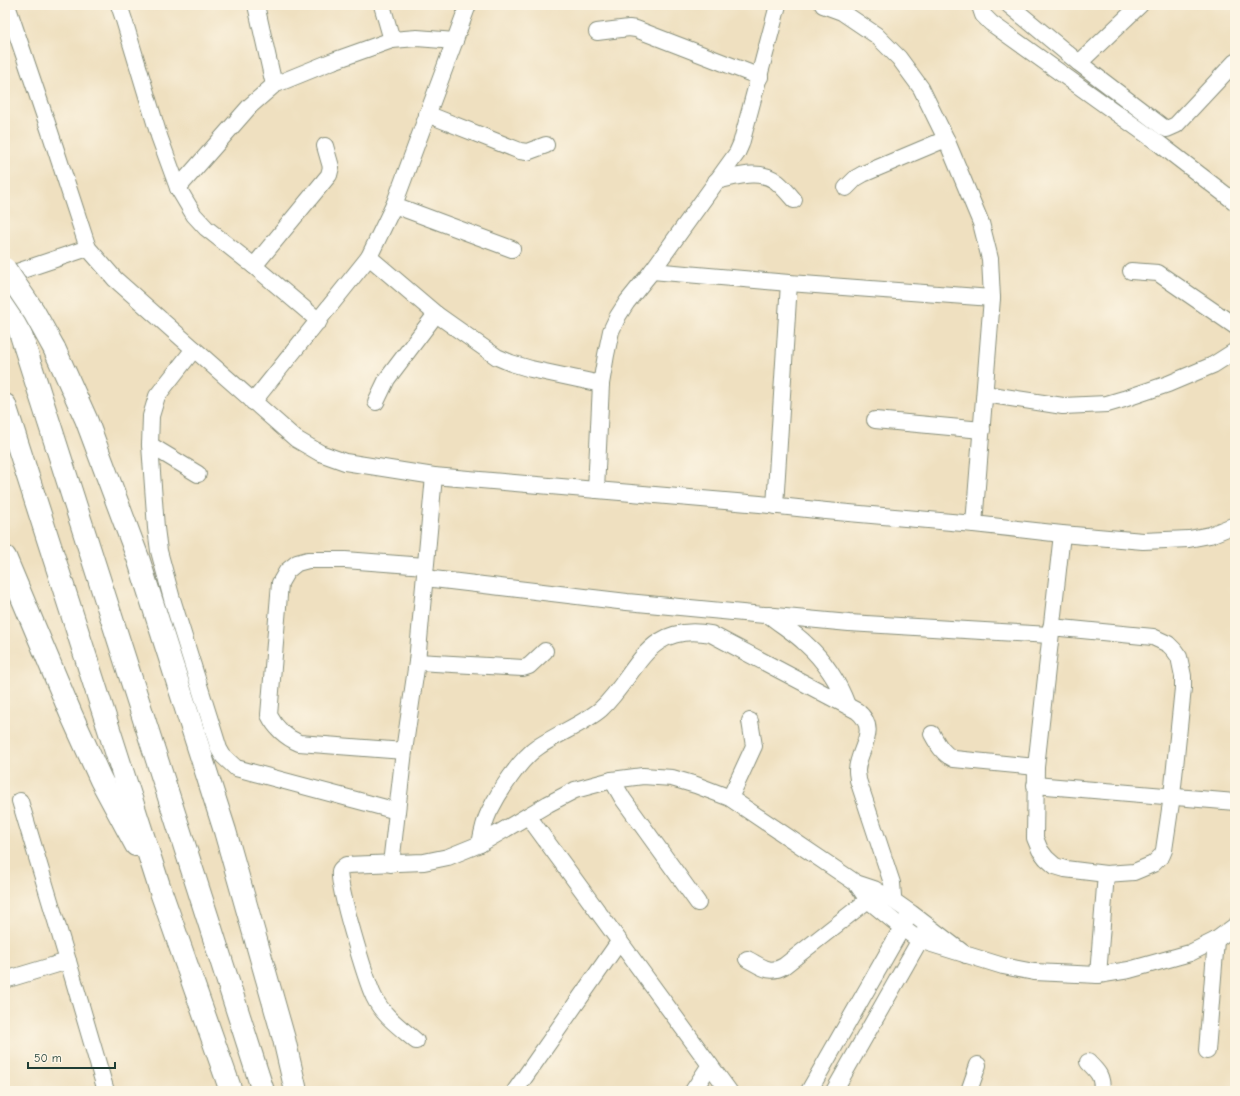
<svg xmlns="http://www.w3.org/2000/svg" width="1240" height="1096" font-family="'Comic Neue',sans-serif">
  <style>
    .lines { fill: none; stroke-linecap: round; stroke-linejoin: round }
    .minor-casing { stroke: #878e7a; stroke-width: 18 }
    .highway-casing { stroke: #878e7a; stroke-width: 24 }
    .minor { stroke: #fff; stroke-width: 16 }
    .highway { stroke: #fff; stroke-width: 22 }
    .highway-bridge-casing { stroke: #878e7a; stroke-width: 24; stroke-linecap: butt }
    .highway-bridge { stroke: #fff; stroke-width: 22 }
  </style>
  <rect width="100%" height="100%" fill="#fcf5e5"/>
  <filter id="ink" filterUnits="userSpaceOnUse"><feTurbulence type="fractalNoise" baseFrequency=".025" numOctaves="2"/><feDisplacementMap in="SourceGraphic" scale="8" xChannelSelector="R" yChannelSelector="G"/><feConvolveMatrix kernelMatrix="1 2 1 2 8 2 1 2 1" color-interpolation-filters="sRGB"/></filter>
  <filter id="wash" filterUnits="userSpaceOnUse"><feTurbulence type="fractalNoise" baseFrequency=".012" numOctaves="4" result="noise"/><feDisplacementMap in="SourceGraphic" scale="16" xChannelSelector="R" yChannelSelector="G"/><feGaussianBlur stdDeviation="0.9" result="paint"/><feColorMatrix in="noise" values="0 0 0 0 0 0 0 0 0 0 0 0 0 0 0 0 0 1.4 0 .05"/><feComposite in="paint" operator="in"/></filter>
  <g filter="url(#wash)">
    <rect width="100%" height="100%" fill="#efe0c0"/>
  </g>
  <g filter="url(#ink)">
    <g class="lines">
      <defs>
        <g id="minor">
          <polyline points="7,5 49,129 88,248 115,279 194,349 296,439 320,453 345,462 434,476 760,504 826,511 974,524 1062,534 1143,541 1189,539 1210,535 1235,525"/>
          <polyline points="119,5 124,20 159,136 178,188 194,215 206,228 254,266 319,321"/>
          <polyline points="256,5 274,85"/>
          <polyline points="382,5 392,40"/>
          <polyline points="823,5 842,12 876,35 899,58 921,88 946,139 981,223 990,259 992,298 974,524"/>
          <polyline points="982,5 981,9 983,15 991,23 1161,145 1235,202"/>
          <polyline points="1009,5 1079,63 1163,127 1167,129 1176,125 1235,62"/>
          <polyline points="597,32 629,28 636,29 760,77"/>
          <polyline points="1079,63 1140,5"/>
          <polyline points="427,114 520,151 527,152 546,145"/>
          <path d="M716,181C736,177 759,168 777,182C783,187 789,194 794,200"/>
          <polyline points="178,188 250,106 274,85 333,61 392,40 417,38 455,41"/>
          <polyline points="846,188 856,178 863,174 946,139"/>
          <polyline points="394,205 512,249"/>
          <polyline points="369,257 436,314 497,357 511,363 531,369 601,384"/>
          <polyline points="254,266 329,175 331,167 325,146"/>
          <polyline points="652,271 789,283 992,298"/>
          <polyline points="1131,271 1158,273 1235,326"/>
          <polyline points="5,276 88,248"/>
          <polyline points="194,349 157,396 151,416 150,445 156,528 159,551 172,599 219,749 223,756 236,768 397,811"/>
          <polyline points="985,394 1063,406 1107,404 1124,399 1168,384 1213,365 1235,351"/>
          <polyline points="253,402 369,257 394,205 468,5"/>
          <polyline points="376,402 387,379 436,314"/>
          <polyline points="875,420 982,430"/>
          <polyline points="150,445 198,474"/>
          <polyline points="596,490 601,384 606,355 611,331 618,316 627,302 652,271 737,153 741,144 778,5"/>
          <polyline points="775,506 789,283"/>
          <polyline points="425,578 627,602 849,623 1050,635"/>
          <path d="M769,615C781,625 795,633 806,644C824,660 839,683 847,705"/>
          <polyline points="1051,627 1153,637 1168,644 1174,650 1179,657 1183,676 1183,688 1172,796 1164,850 1162,855 1153,864 1134,872 1106,874 1065,869 1055,866 1046,858 1040,850 1035,838 1036,767 1062,534"/>
          <polyline points="417,662 523,668 529,666 545,651"/>
          <path d="M932,734C938,745 943,754 954,759L1036,767"/>
          <path d="M404,751L299,743C285,737 276,729 269,715L280,583L287,571L297,563L308,560H345L425,566"/>
          <polyline points="612,780 623,799 698,903"/>
          <polyline points="1035,785 1235,802"/>
          <polyline points="730,798 754,746 750,721"/>
          <polyline points="20,801 68,961 106,1091"/>
          <polyline points="528,816 729,1091"/>
          <path d="M480,844C482,833 484,822 489,812C499,792 520,759 538,747C557,734 585,723 601,709C639,673 645,622 711,634L857,711C881,730 857,750 857,771C857,774 858,777 858,780L892,883L893,896L891,899"/>
          <polyline points="391,864 404,751 417,662 434,476"/>
          <polyline points="856,883 868,900 901,927 919,940 1003,966 1034,972 1098,975 1129,970 1190,953 1216,940 1235,926"/>
          <path d="M747,959C761,966 769,975 784,966L868,900L873,890"/>
          <polyline points="1098,975 1106,874"/>
          <polyline points="5,980 68,961"/>
          <path d="M416,1041C401,1028 383,1016 374,997C367,983 336,882 340,871C341,868 344,867 346,865L424,862L448,857L480,844L548,804L575,790L612,780L643,776L672,778L696,785L730,798L856,883L874,889L891,899L911,913L966,955"/>
          <polyline points="1207,1051 1216,940"/>
          <path d="M1088,1062C1099,1073 1102,1076 1102,1091"/>
          <polyline points="515,1091 619,942"/>
          <polyline points="693,1091 710,1065"/>
          <polyline points="809,1091 907,919"/>
          <polyline points="834,1091 925,931"/>
          <polyline points="969,1091 978,1065"/>
        </g>
        <g id="highway">
          <polyline points="5,285 263,1091"/>
          <polyline points="54,348 86,419 138,558 225,831 284,1039 296,1091"/>
          <polyline points="5,405 161,892 231,1091"/>
          <polyline points="5,557 71,714 101,780 136,845"/>
        </g>
      </defs>
      <use href="#minor" class="minor-casing"/>
      <use href="#highway" class="highway-casing"/>
      <use href="#minor" class="minor"/>
      <use href="#highway" class="highway"/>
      <defs>
        <polyline id="highway-bridge" points="5,269 34,312 54,348"/>
      </defs>
      <use href="#highway-bridge" class="highway-bridge-casing"/>
      <use href="#highway-bridge" class="highway-bridge"/>
    </g>
  </g>
  <rect width="1240" height="1096" fill="none" stroke="#fcf5e5" stroke-width="20"/>
  <path d="M28 1062v6h87v-6" fill="none" stroke="#1f3d34" stroke-width="2"/>
  <text x="34" y="1062" font-size="12" fill="#1f3d34" stroke="#fcf5e5" stroke-width="3" paint-order="stroke">50 m</text>
</svg>
